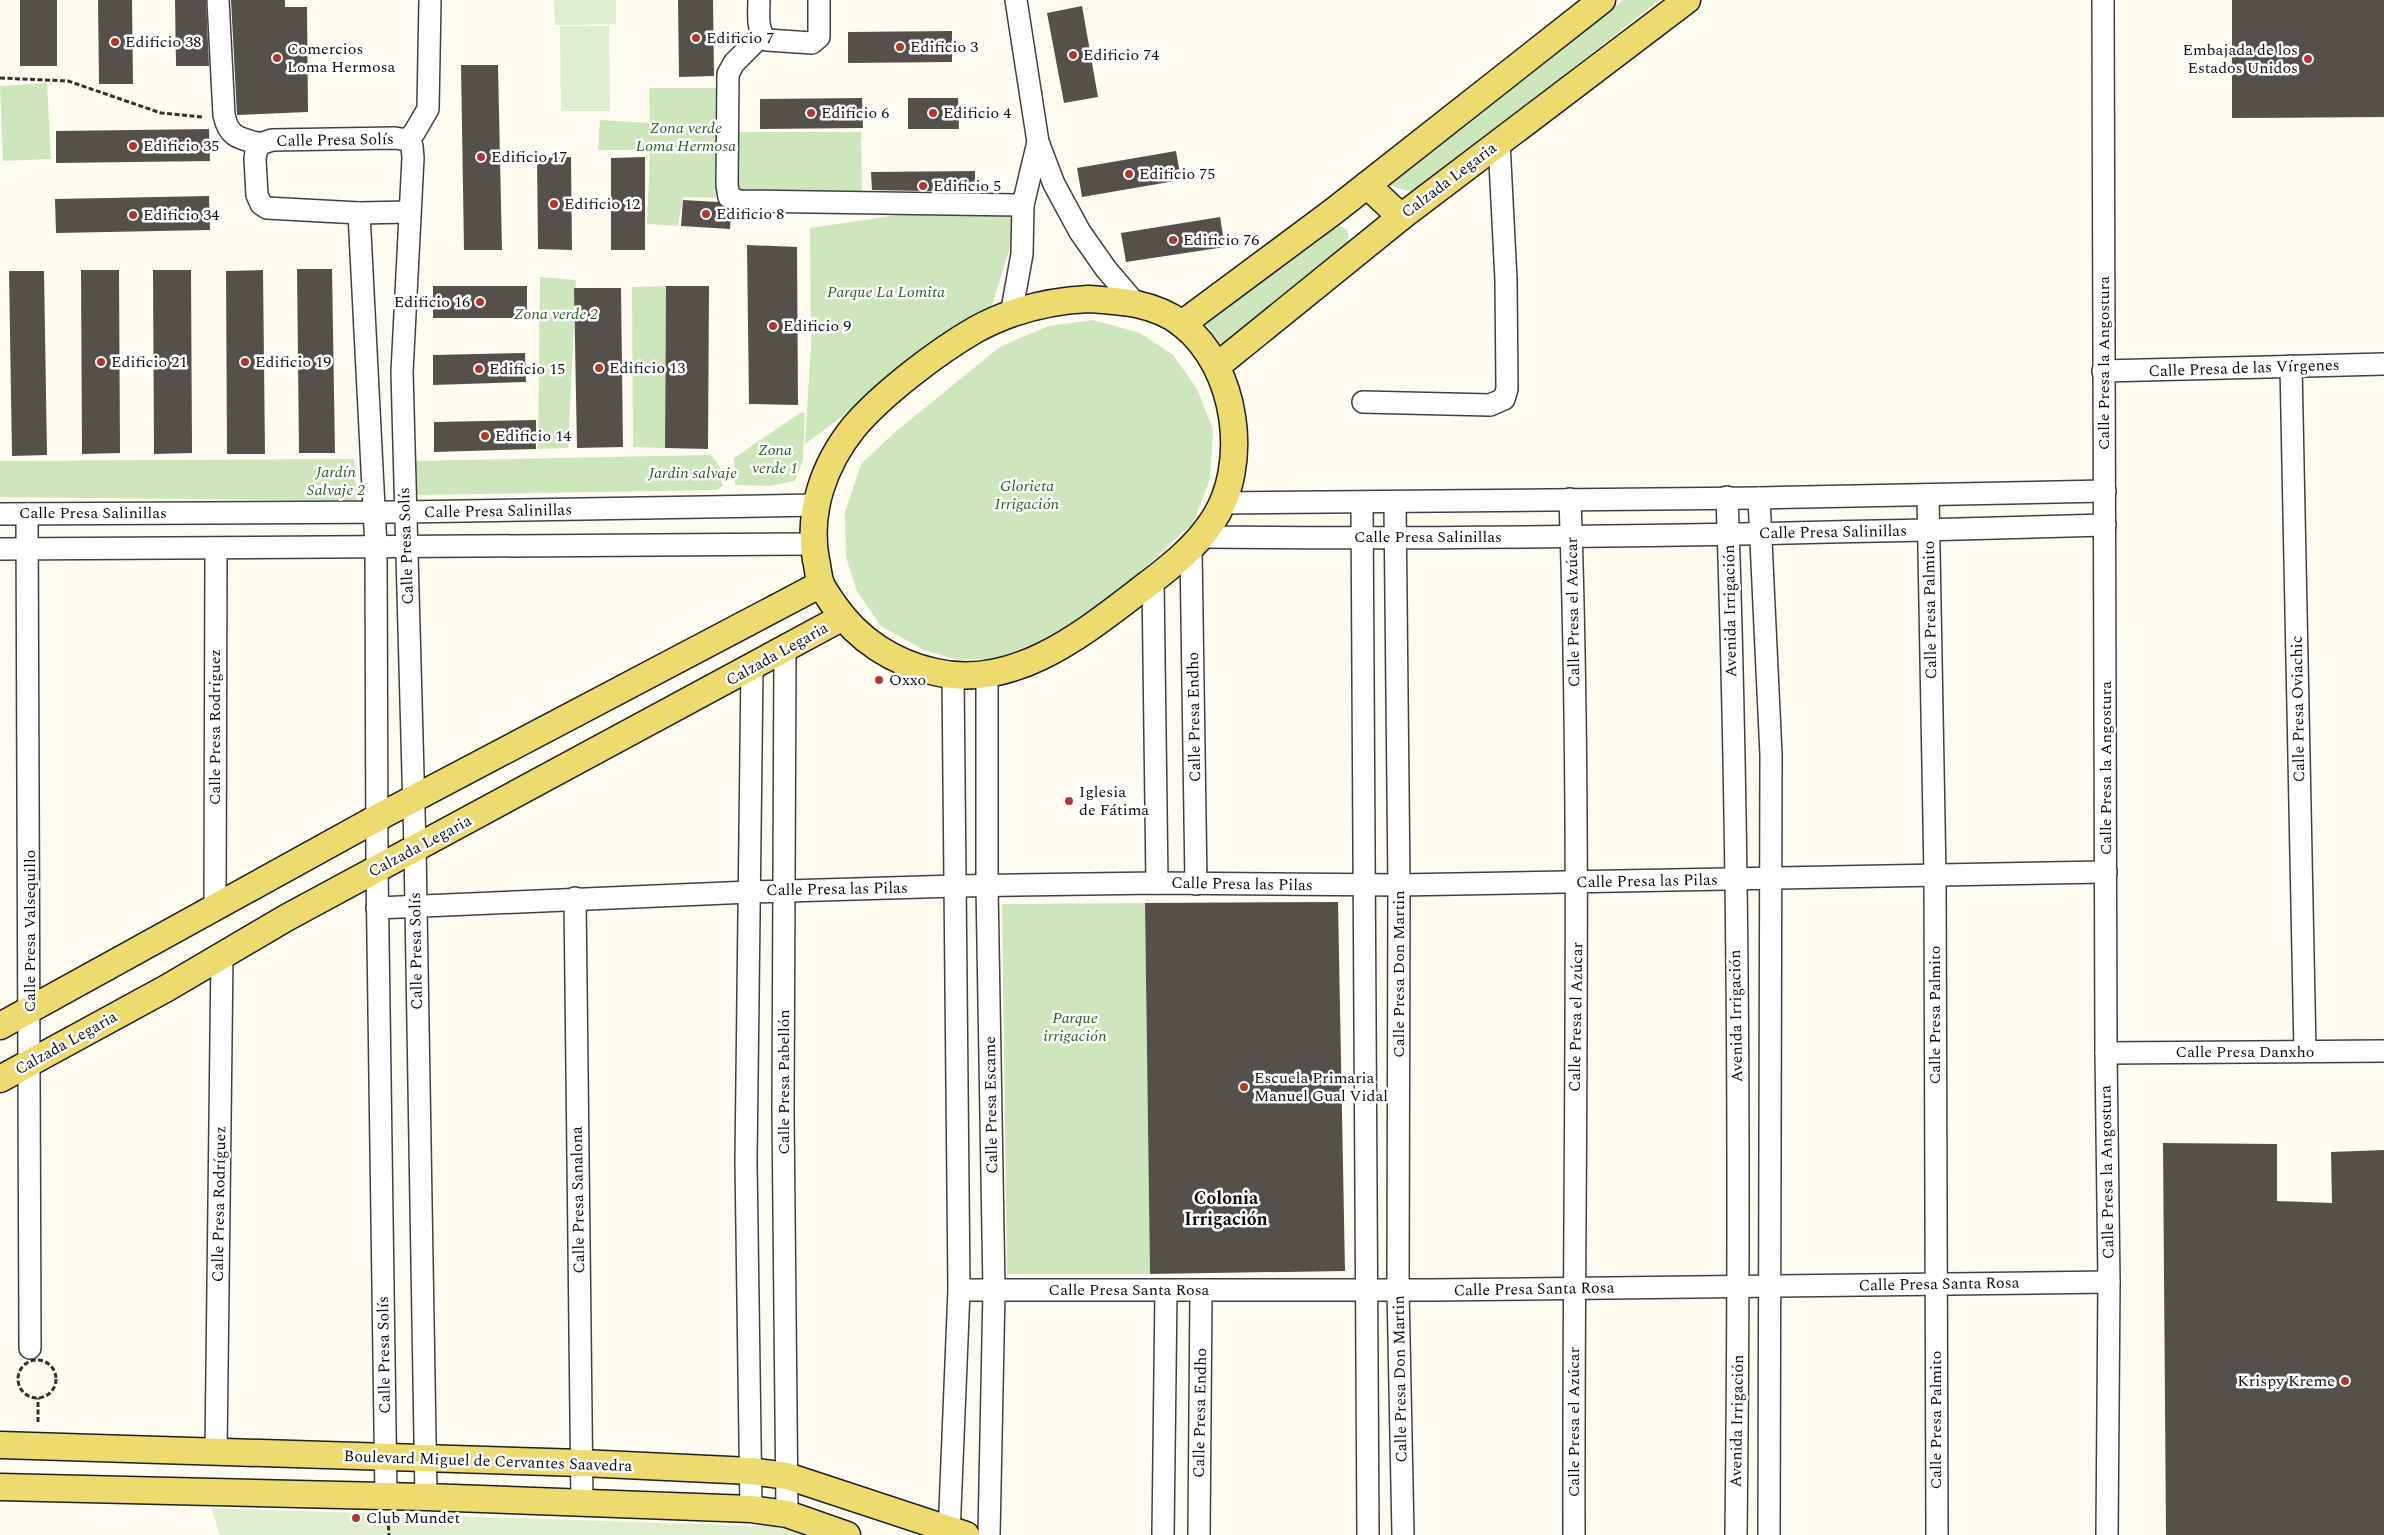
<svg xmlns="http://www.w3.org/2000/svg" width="2384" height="1535" font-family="Spectral,serif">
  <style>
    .green { fill: #cee6bc }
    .pitch { fill: #dfeecd }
    .building { fill: #56504b }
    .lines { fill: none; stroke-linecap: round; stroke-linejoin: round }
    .minor-casing { stroke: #414141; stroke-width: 24 }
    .major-casing { stroke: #1f1f1f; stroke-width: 29 }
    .path { stroke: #303030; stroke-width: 3; stroke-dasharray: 5 2.5; stroke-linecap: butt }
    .minor { stroke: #fff; stroke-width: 21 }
    .major { stroke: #eddb70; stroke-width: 26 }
    .poi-dot { fill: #b33731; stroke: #fff; stroke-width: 2 }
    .labels { text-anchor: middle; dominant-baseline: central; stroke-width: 5; stroke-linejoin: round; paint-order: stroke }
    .poi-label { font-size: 16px; fill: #0e0e0e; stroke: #fff; text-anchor: start }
    .park-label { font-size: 16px; font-style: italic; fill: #2a6023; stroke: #fff }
    .street-label { font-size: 16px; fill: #0e0e0e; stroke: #fff }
    .neighbourhood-label { font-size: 18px; font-weight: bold; fill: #0e0e0e; stroke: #fff }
  </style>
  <rect width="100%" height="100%" fill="#fefcf0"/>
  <g class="green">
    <polygon points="1624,0 1659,0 1415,193 1375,181"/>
    <polygon points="47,83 51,159 3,161 0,86"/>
    <polygon points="649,88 724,88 725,198 683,197 678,226 647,224 650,150 598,150 600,120 650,123"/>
    <polygon points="731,132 861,132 862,196 733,194"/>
    <polygon points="1026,196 992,305 805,444 811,346 810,228"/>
    <polygon points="1329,218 1348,231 1349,244 1223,348 1201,317"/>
    <polygon points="540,277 576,280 568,448 538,449"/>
    <polygon points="666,286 665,448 633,447 632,287"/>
    <polygon points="1093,320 1140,333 1173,355 1197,389 1213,429 1210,479 1193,523 1105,604 1038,647 1001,658 958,660 924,650 881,626 857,591 846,557 845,512 861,464 894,433 1001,346 1049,326"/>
    <polygon points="800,413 805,413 803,460 795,481 769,486 735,485 734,458"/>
    <path d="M711,455C719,462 724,476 723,486L716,490L420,495L413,492L414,461Z"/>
    <polygon points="354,459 357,501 0,497 0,461"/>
    <polygon points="1145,903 1150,1274 1007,1274 1002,904"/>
  </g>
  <g class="pitch">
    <polygon points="554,0 616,0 616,24 555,25"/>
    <polygon points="560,26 609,26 610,111 561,111"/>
    <polygon points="211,1508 786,1527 805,1535 220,1535"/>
  </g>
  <g class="building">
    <rect x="20" y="0" width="37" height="66"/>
    <polygon points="98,0 132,0 133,84 99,84"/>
    <polygon points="175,0 206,0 209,66 176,66"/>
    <polygon points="231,0 285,0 285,7 307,7 308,112 237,115"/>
    <polygon points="678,0 713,0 714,76 679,77"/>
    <polygon points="2232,0 2384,0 2384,117 2232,118"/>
    <polygon points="1082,6 1098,97 1064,103 1047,13"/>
    <polygon points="952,31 952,62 848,63 848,32"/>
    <polygon points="461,65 498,65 502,250 464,250"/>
    <polygon points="862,98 863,128 760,129 760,99"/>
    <polygon points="908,98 958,98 959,129 908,129"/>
    <polygon points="209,129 210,161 56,163 56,131"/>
    <polygon points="1176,151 1181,180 1082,197 1077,168"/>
    <polygon points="571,157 572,250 538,249 537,158"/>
    <polygon points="645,157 645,250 611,250 611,158"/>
    <polygon points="975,171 975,192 872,190 871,172"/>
    <polygon points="209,196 210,230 56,233 55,199"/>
    <polygon points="683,200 718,202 724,208 731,211 730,229 681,226"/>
    <polygon points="1220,217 1225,247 1126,262 1121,233"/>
    <polygon points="747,245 797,247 798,405 749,404"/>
    <polygon points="297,269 332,269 335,453 299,453"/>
    <polygon points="81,270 119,270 120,453 82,454"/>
    <polygon points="153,270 191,270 192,453 154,454"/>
    <polygon points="263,270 265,454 227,454 226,271"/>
    <polygon points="9,271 44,271 47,455 12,456"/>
    <rect x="433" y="286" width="94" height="32"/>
    <polygon points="666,286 709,286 708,449 665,448"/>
    <polygon points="574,288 621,288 623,447 577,448"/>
    <polygon points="525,353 526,382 433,385 433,355"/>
    <polygon points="536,420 536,449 434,452 434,422"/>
    <polygon points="1338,902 1345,1271 1150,1274 1145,903"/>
    <polygon points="2163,1143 2277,1144 2277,1201 2332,1203 2331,1152 2384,1150 2384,1535 2166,1535"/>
  </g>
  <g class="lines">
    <defs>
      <g id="minor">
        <path d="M218,0L224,115C229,138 239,138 260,144"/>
        <path d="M759,0C759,13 756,31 767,40L812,43L819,37V0"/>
        <polyline points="1016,0 1038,142 1054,184 1080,232 1106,269 1135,303"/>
        <polyline points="2103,0 2106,1053 2109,1282 2107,1535"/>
        <polyline points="761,36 734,63 728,74 727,185 729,197 739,201 1023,205"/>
        <polyline points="407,140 414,133 428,109 430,0"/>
        <polyline points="359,213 409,212"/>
        <polyline points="1011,315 1022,254 1023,205 1038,142"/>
        <polyline points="2291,366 2305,1051"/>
        <polyline points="2103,371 2384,364"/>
        <polyline points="1363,402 1490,405 1504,399 1507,389 1506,280 1499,142"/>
        <polyline points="1928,495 1935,876 1937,1535"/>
        <path d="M1727,497C1739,843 1740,1189 1736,1535"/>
        <polyline points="1759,498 1771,755 1769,1535"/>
        <path d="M1570,499C1582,844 1573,1190 1574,1535"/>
        <polyline points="1223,503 1759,498 2105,491"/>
        <polyline points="1362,503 1368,1535"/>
        <polyline points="1395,503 1399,885 1398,1289 1403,1535"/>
        <polyline points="0,514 404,512 816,505"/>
        <polyline points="27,514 30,1348"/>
        <path d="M1201,537C1502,540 1804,534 2105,525"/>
        <polyline points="0,549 813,544"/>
        <polyline points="1191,550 1196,884"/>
        <polyline points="1153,580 1157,883"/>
        <polyline points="785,650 783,1111 787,1514"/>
        <polyline points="987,675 987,886 994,1290 989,1535"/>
        <polyline points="575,898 582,1502"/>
        <polyline points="215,906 216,549"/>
        <polyline points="377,908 750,892 956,886 1157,883 1399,885 2106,872"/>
        <polyline points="2106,1053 2384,1051"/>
        <polyline points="959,1290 1432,1290 2109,1282"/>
        <polyline points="216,1452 222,956"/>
        <polyline points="386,1496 377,869 376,547 359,213 267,208 261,204 257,195 255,159 256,152 260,144 272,140 395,138 407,140 412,146 413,158 402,372 415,848 426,1497"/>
        <polyline points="751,1509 746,1161 752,668"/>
        <polyline points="949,1535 959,1290 953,676"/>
        <polyline points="1163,1535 1166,1291"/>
        <polyline points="1199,1535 1201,1291"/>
      </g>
      <g id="major">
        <polyline points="1367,185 1401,217"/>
        <path d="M1088,299C1121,301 1155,303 1182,324C1237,367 1251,465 1212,522C1192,552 1163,572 1135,594C1079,637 1011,690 935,672C894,663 858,640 834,605C830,599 824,591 821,584C818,577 818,567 816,560C807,512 824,464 854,427C882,394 937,352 975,330C1009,311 1049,301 1088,299Z"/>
        <polyline points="1182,324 1334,211 1602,0"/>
        <polyline points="1217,366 1401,217 1687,0"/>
        <polyline points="0,1026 377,818 821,584"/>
        <polyline points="0,1079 167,988 286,918 843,617"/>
        <polyline points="0,1445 582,1463 751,1471 787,1476 966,1535"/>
        <polyline points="0,1487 426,1497 751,1509 787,1514 847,1535"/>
      </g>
    </defs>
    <use href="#minor" class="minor-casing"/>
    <use href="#major" class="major-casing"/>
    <g class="path">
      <polyline points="0,78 68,81 161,113 203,117"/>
      <circle cx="37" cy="1379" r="19"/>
      <polyline points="38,1422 38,1398"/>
      <polyline points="388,1518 389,1535"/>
    </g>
    <use href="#minor" class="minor"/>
    <use href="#major" class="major"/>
  </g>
  <g class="poi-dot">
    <circle cx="696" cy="38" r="5"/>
    <circle cx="115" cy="42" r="5"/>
    <circle cx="900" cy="47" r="5"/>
    <circle cx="1073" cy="55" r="5"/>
    <circle cx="277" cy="58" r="5"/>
    <circle cx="2308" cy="59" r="5"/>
    <circle cx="811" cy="113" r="5"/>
    <circle cx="933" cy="113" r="5"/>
    <circle cx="133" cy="146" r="5"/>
    <circle cx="481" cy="157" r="5"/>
    <circle cx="1129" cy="174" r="5"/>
    <circle cx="923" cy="186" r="5"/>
    <circle cx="554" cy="204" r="5"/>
    <circle cx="706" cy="214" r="5"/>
    <circle cx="133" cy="215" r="5"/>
    <circle cx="1173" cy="240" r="5"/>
    <circle cx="480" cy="302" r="5"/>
    <circle cx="773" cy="326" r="5"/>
    <circle cx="101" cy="362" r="5"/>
    <circle cx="245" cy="362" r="5"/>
    <circle cx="599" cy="368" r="5"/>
    <circle cx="479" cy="369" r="5"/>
    <circle cx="485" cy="436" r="5"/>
    <circle cx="879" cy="680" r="5"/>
    <circle cx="1069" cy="801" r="5"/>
    <circle cx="1244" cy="1087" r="5"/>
    <circle cx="2345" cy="1381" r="5"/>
    <circle cx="356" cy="1518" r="5"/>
  </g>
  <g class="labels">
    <g class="poi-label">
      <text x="706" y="38">Edificio 7</text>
      <text x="125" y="42">Edificio 38</text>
      <text x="910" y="47">Edificio 3</text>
      <text x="287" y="49">Comercios<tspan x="287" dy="18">Loma Hermosa</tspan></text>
      <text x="2298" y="50" text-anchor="end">Embajada de los<tspan x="2298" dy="18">Estados Unidos</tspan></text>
      <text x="1083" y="55">Edificio 74</text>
      <text x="821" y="113">Edificio 6</text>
      <text x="943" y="113">Edificio 4</text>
      <text x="143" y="146">Edificio 35</text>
      <text x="491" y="157">Edificio 17</text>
      <text x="1139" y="174">Edificio 75</text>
      <text x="933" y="186">Edificio 5</text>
      <text x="564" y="204">Edificio 12</text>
      <text x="716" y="214">Edificio 8</text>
      <text x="143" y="215">Edificio 34</text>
      <text x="1183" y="240">Edificio 76</text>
      <text x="470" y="302" text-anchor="end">Edificio 16</text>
      <text x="783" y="326">Edificio 9</text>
      <text x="111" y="362">Edificio 21</text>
      <text x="255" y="362">Edificio 19</text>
      <text x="609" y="368">Edificio 13</text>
      <text x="489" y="369">Edificio 15</text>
      <text x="495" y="436">Edificio 14</text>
      <text x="889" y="680">Oxxo</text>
      <text x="1079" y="792">Iglesia<tspan x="1079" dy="18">de Fátima</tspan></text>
      <text x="1254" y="1078">Escuela Primaria<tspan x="1254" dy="18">Manuel Gual Vidal</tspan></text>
      <text x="2335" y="1381" text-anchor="end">Krispy Kreme</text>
      <text x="366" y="1518">Club Mundet</text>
    </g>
    <g class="park-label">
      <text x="686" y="128">Zona verde<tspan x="686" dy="18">Loma Hermosa</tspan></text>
      <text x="886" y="292">Parque La Lomita</text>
      <text x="556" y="314">Zona verde 2</text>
      <text x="775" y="450">Zona<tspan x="775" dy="18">verde 1</tspan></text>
      <text x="336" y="472">Jardín<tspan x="336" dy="18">Salvaje 2</tspan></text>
      <text x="693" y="473">Jardin salvaje</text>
      <text x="1027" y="486">Glorieta<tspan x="1027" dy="18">Irrigación</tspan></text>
      <text x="1075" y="1018">Parque<tspan x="1075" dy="18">irrigación</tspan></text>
    </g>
    <g class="street-label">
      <text transform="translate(335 140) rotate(-1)">Calle Presa Solís</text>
      <text transform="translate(1449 180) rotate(-37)">Calzada Legaria</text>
      <text transform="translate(2104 363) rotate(-90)">Calle Presa la Angostura</text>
      <text transform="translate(2244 368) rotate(-2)">Calle Presa de las Vírgenes</text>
      <text transform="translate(498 511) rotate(-1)">Calle Presa Salinillas</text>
      <text x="93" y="513">Calle Presa Salinillas</text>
      <text transform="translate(1833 532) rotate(-1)">Calle Presa Salinillas</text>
      <text x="1428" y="537">Calle Presa Salinillas</text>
      <text transform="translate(406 546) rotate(-92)">Calle Presa Solís</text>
      <text transform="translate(1930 610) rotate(-91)">Calle Presa Palmito</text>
      <text transform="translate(1730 611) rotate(-91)">Avenida Irrigación</text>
      <text transform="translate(1573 612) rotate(-91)">Calle Presa el Azúcar</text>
      <text transform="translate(777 654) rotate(-29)">Calzada Legaria</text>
      <text transform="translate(2298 709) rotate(-91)">Calle Presa Oviachic</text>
      <text transform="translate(1194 717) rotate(-91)">Calle Presa Endho</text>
      <text transform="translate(215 727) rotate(-90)">Calle Presa Rodríguez</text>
      <text transform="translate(2106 768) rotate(-90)">Calle Presa la Angostura</text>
      <text transform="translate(420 846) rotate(-28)">Calzada Legaria</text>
      <text transform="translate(1647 881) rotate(-1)">Calle Presa las Pilas</text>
      <text transform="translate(1242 884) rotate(1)">Calle Presa las Pilas</text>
      <text transform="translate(837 889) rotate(-1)">Calle Presa las Pilas</text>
      <text transform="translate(30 931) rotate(-90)">Calle Presa Valsequillo</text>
      <text transform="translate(416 951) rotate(-91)">Calle Presa Solís</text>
      <text transform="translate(1399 974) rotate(-90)">Calle Presa Don Martin</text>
      <text transform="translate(1935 1015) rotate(-90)">Calle Presa Palmito</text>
      <text transform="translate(1736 1016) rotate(-91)">Avenida Irrigación</text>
      <text transform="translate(1576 1017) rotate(-89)">Calle Presa el Azúcar</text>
      <text transform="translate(66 1043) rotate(-29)">Calzada Legaria</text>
      <text x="2245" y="1052">Calle Presa Danxho</text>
      <text transform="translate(784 1082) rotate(-90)">Calle Presa Pabellón</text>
      <text transform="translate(991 1105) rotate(-91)">Calle Presa Escame</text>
      <text transform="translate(2107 1172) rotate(-91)">Calle Presa la Angostura</text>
      <text transform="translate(578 1200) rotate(-91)">Calle Presa Sanalona</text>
      <text transform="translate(219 1204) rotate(-89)">Calle Presa Rodríguez</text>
      <text transform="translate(1939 1284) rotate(-1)">Calle Presa Santa Rosa</text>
      <text transform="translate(1534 1289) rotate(-1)">Calle Presa Santa Rosa</text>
      <text x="1129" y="1290">Calle Presa Santa Rosa</text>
      <text transform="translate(384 1355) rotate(-91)">Calle Presa Solís</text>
      <text transform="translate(1400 1379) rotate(-91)">Calle Presa Don Martin</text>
      <text transform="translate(1200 1413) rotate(-89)">Calle Presa Endho</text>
      <text transform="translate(1936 1420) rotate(-90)">Calle Presa Palmito</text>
      <text transform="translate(1737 1421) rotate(-89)">Avenida Irrigación</text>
      <text transform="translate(1574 1422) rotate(-90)">Calle Presa el Azúcar</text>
      <text transform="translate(488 1461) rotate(2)">Boulevard Miguel de Cervantes Saavedra</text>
    </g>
    <g class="neighbourhood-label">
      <text x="1226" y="1198">Colonia<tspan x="1226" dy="21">Irrigación</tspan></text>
    </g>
  </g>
</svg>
